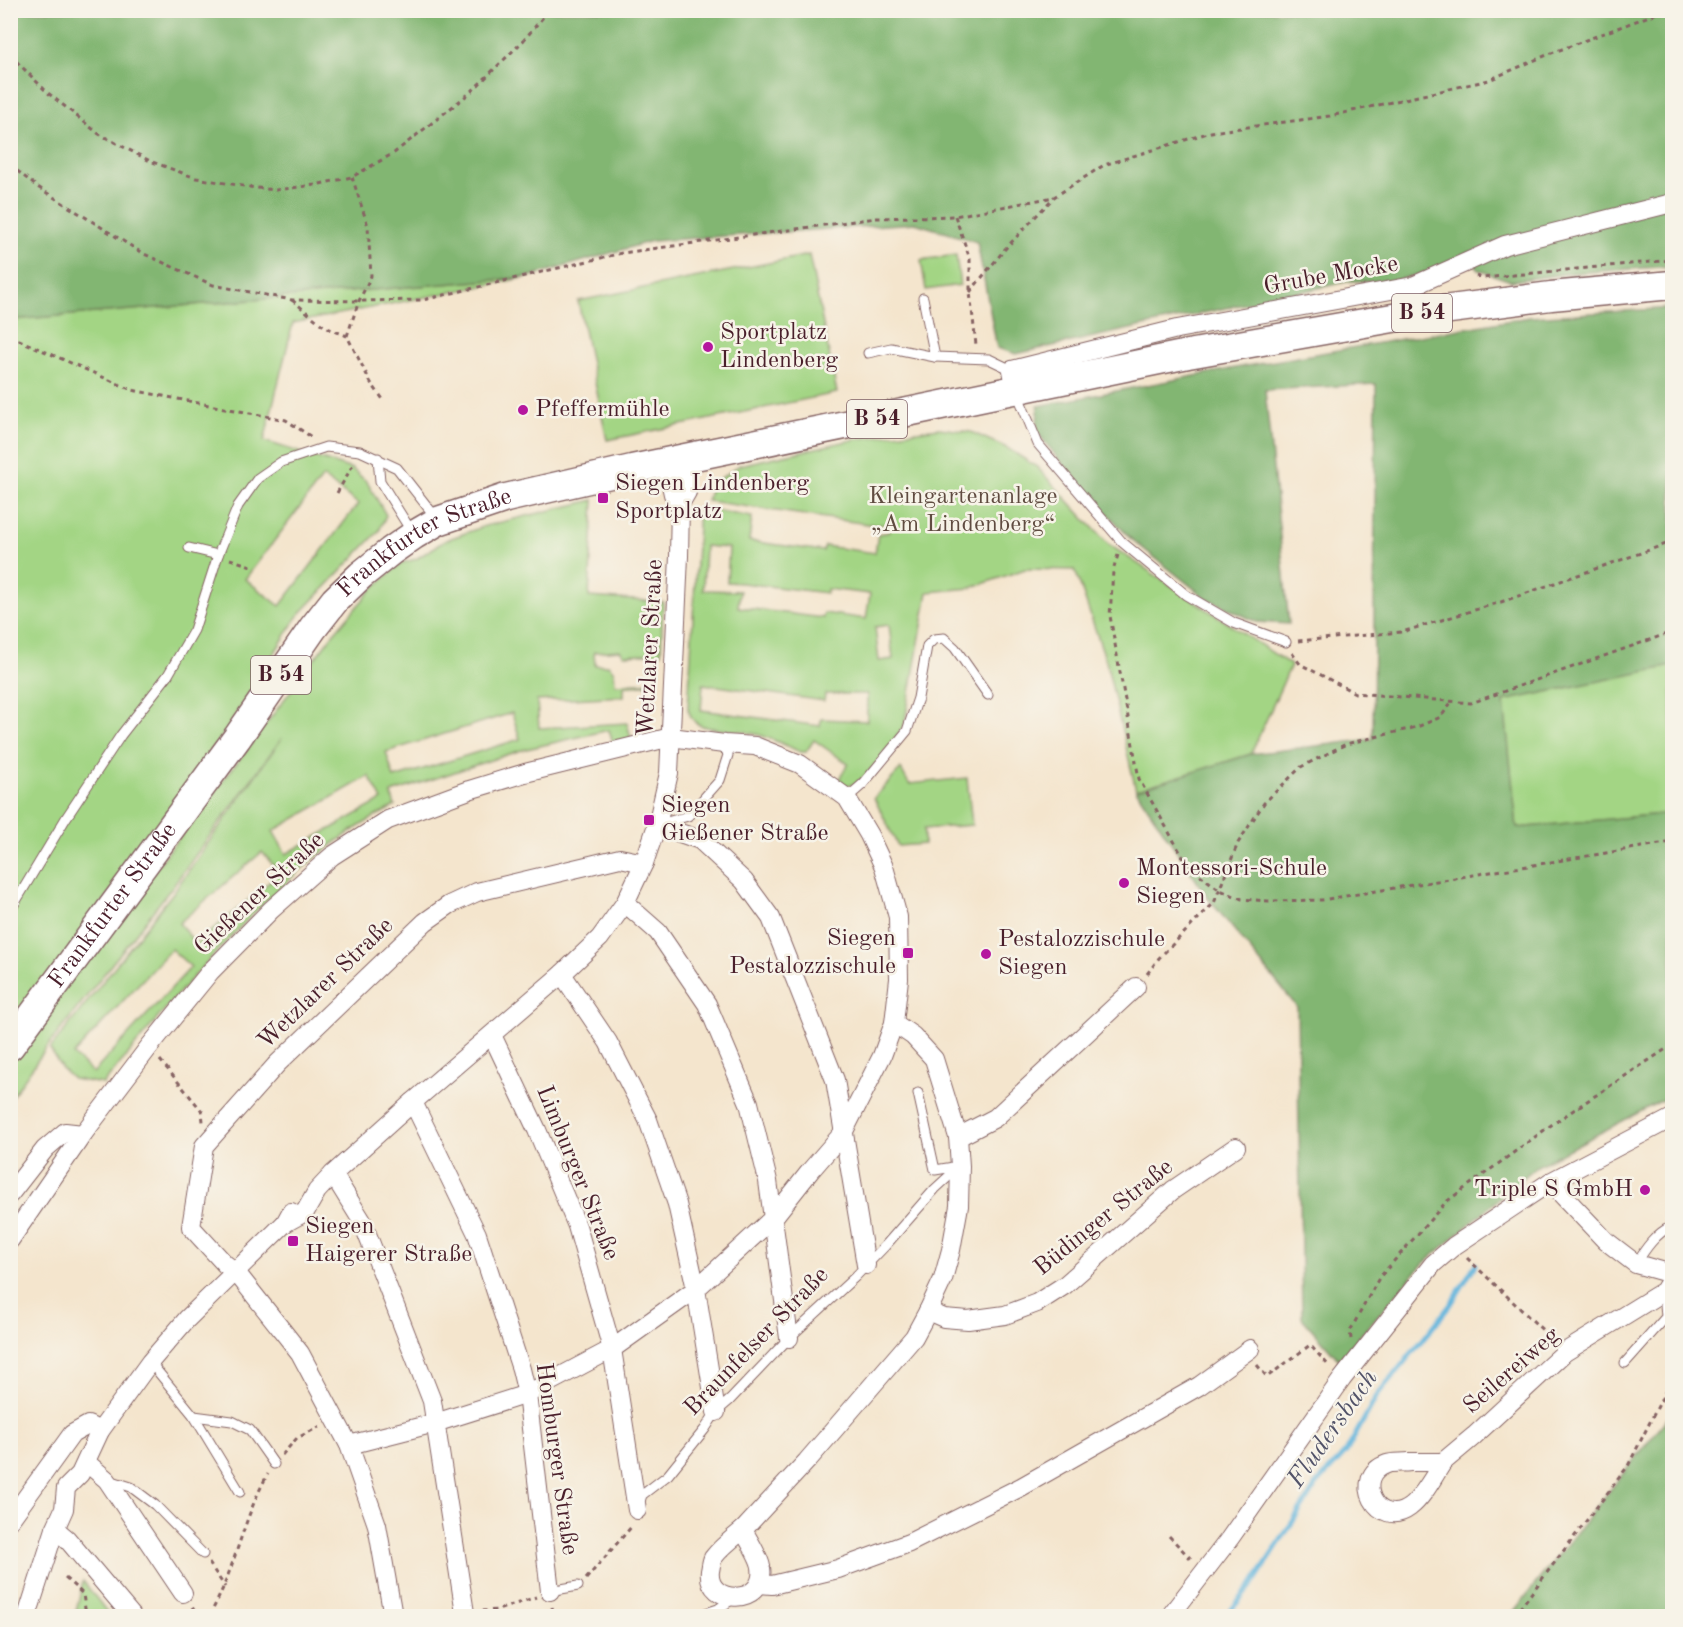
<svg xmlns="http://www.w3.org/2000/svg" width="1683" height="1627" font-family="'Old Standard TT',serif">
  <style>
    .green { fill: #a3d584; stroke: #767a58; stroke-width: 1.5; fill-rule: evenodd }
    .forest { fill: #82b672; stroke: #666a4e; stroke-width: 1.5 }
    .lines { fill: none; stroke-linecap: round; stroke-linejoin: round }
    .stream { stroke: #60b4dc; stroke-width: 5 }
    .service-casing { stroke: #866464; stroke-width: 11 }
    .minor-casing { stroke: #866464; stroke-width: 20 }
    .primary-casing { stroke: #866464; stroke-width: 31 }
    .path { stroke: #866464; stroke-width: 3; stroke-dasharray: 4.5 4.5; stroke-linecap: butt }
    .service { stroke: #fff; stroke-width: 9 }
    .minor { stroke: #fff; stroke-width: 18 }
    .primary { stroke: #fff; stroke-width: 28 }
    .poi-dot { fill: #b5179e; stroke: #f7f3e8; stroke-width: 2 }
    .labels { text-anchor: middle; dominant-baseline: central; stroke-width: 5; stroke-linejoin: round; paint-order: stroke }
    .shield { fill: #f7f3e8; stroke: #7e5f64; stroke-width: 1.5 }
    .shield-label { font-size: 22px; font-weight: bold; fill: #4a1f2b }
    .street-label { font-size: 24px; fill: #4a1f2b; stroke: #f7f3e8 }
    .poi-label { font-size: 24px; fill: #4a1f2b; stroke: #f7f3e8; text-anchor: start }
    .park-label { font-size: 24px; fill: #604c41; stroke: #f7f3e8 }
    .water-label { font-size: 26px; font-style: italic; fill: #525369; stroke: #f7f3e8 }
  </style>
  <rect width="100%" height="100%" fill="#f7f3e8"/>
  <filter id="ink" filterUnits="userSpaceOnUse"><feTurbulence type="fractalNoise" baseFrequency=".0167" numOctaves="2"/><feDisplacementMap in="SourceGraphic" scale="12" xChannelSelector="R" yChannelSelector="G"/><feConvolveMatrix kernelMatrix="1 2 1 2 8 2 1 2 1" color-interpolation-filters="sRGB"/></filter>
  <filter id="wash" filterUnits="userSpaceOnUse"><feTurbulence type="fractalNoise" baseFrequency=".008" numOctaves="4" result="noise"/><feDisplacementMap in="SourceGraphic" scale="24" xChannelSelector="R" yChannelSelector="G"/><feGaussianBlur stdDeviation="1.35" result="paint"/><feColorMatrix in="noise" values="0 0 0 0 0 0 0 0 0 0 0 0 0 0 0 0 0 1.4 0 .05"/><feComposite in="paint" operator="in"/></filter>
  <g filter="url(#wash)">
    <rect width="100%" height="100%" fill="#f4e5cd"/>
    <g class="green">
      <polygon points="809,255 837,393 607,440 578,301"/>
      <polygon points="956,255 960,285 926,290 921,260"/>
      <path d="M528,277L293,323L264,441L352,469L367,482L386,515L379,531L297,617L227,729L11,1031V320ZM323,477L358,504L280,606L245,579Z"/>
      <path d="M939,428L971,432L1007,448L1037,467L1108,544L1291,665L1251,754L1136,790L1106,661L1075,570L1025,569L971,588L928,592L904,726C896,738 864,783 851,785C846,787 842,783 839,779L848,764L814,740L806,752H800C783,744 765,735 746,732C733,729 710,731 698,724C692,721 690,715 688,709L699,508L752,517L749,541L823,551L825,546L875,553L878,534L889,532L890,524L875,525L707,501L712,484L740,465L857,439ZM705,546L729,548L727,582L742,583L826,593L827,589L870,594L866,619L824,613L823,618L738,607L740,591L703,590ZM889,625L893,659L879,661L875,627ZM703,684L824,701L825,694H867V721L821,719L820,726L701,710Z"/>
      <path d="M594,500L589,597L663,602L661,653L624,655L620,650L594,652L595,665H608L614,671L615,684L657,682L656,684L624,686V696L537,701L539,728L627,723L631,738L613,742L609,730L518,751L391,793L395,806C337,835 289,877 244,923C222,946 200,969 179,993C153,1023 129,1054 103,1084L73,1079L62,1069L50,1049L175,890L282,738L172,887L47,1047L11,1098V1056L249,747L330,638L373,588L402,563L416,559L446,540L485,526ZM512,713L520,739L394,778L386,752ZM369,776L382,800L286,854L273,831ZM262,852L280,873L196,944L179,923ZM171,949L191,967L93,1073L73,1055Z"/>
      <polygon points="1672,666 1672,813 1517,828 1503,700"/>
      <polygon points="901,769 909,784 967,778 972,825 924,829 924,844 898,846 874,798"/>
      <polygon points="83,1581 107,1612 110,1616 75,1616"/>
    </g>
    <g class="forest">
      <polygon points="11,11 1672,11 1672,266 1574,273 1511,281 1478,270 1469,252 1428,272 1390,282 1350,281 1016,354 997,348 977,242 915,223 652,241 528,277 11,320"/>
      <polygon points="1672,308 1672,666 1504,701 1517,828 1672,813 1672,1095 1537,1166 1423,1264 1339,1360 1302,1318 1297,1007 1208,898 1136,790 1251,754 1373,739 1376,384 1265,390 1289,624 1257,622 1206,598 1130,538 1064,466 1037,432 1038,406 1246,366 1530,317"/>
      <polygon points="1672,1412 1672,1616 1510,1616"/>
    </g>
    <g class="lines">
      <polyline class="stream" points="1226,1616 1252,1585 1317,1484 1346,1452 1378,1394 1425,1337 1451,1304 1475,1265"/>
    </g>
  </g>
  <g filter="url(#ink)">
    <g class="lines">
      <defs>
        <g id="service">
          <polyline points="923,298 935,357"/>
          <polyline points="868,353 891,348 935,357 989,359 1012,370"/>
          <polyline points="1017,393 1038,444 1122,542 1186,595 1234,623 1286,642"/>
          <polyline points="378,458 380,481 413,534"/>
          <polyline points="189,548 218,555"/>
          <polyline points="847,798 863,784 907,731 918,698 927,646 934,639 944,638 955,648 988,695"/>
          <polyline points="660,824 688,816 720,780 728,755 724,744"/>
          <polyline points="10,911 66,818 121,735 168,675 194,630 218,555 238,506 258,478 281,462 326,447 360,451 397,468 437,519"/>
          <path d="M1636,1264C1645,1249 1656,1233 1672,1226"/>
          <polyline points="150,1362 194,1416 240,1492"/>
          <polyline points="1625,1363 1666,1317 1664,1291"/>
          <polyline points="194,1416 232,1421 250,1430 274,1464"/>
          <polyline points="109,1480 131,1487 155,1505 203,1554"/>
          <polyline points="639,1505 642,1495 668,1475 705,1429 716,1412 730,1400 789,1338 855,1277 885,1246 935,1189 960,1166 935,1170 918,1093"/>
          <polyline points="550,1591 578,1586"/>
          <polyline points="697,1616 718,1609 734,1598"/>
        </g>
        <g id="minor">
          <polyline points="1016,391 1012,370 1177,329 1413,286 1505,245 1672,203"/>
          <polyline points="666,462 673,494 680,504"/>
          <polyline points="657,825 700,840 744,881 771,918 835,1080 866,1265"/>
          <polyline points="625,903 658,932 707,1004 749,1103 768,1181 789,1338"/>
          <polyline points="562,974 608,1042 648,1120 677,1204 696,1289 716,1412"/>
          <polyline points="492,1035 537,1130 577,1226 612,1349 637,1510"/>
          <polyline points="413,1102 477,1234 521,1369 527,1394 550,1591"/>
          <polyline points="958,1137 995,1118 1136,987"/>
          <polyline points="333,1174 362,1221 432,1401 465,1613"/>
          <polyline points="1550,1182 1606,1241 1636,1264 1672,1274"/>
          <polyline points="10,1194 45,1149 65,1132 83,1134"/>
          <polyline points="285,1223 305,1212 317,1191 333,1174 413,1102 562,974 600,938 625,903 644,863 657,825 669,773 679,556 680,504 687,492 685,458"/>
          <polyline points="10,1240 83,1134 149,1047 210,972 271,910 332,856 388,820 469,790 525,773 671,737 724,744 755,746 800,764 847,798 869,835 884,867 898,917 899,979 894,1023 882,1056 843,1133 811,1170 773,1218 696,1289 612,1349 527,1394 435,1423 349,1445"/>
          <polyline points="928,1311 944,1318 968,1320 1005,1315 1037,1303 1065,1285 1173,1190 1236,1147"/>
          <polyline points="86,1462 107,1480 183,1593"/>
          <path d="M1410,1462H1443C1433,1477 1424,1496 1410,1507C1378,1531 1350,1477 1387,1464C1393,1462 1402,1463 1410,1462Z"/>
          <polyline points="1443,1462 1474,1436 1565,1352 1664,1291 1672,1277"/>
          <polyline points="10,1520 72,1434 88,1425 100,1431"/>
          <polyline points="55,1529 67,1539 132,1616"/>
          <polyline points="743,1530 807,1461 914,1337 928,1311 943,1279 951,1250 959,1206 960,1166 958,1137 934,1059 913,1036 894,1023"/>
          <path d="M743,1530C748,1539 760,1558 761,1567C767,1606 706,1606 710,1571C711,1567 711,1562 713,1558C721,1547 733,1538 743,1530Z"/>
          <polyline points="759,1584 772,1585 838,1569 909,1543 1021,1487 1199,1386 1250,1349"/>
          <polyline points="27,1616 55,1529 64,1509 66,1488 80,1474 100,1431 150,1362 187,1319 285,1223 291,1212"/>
          <polyline points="393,1616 377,1525 349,1445 300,1353 236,1272 225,1264 191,1227 204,1146 277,1064 425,922 449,905 477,892 620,858 644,863"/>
          <polyline points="1170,1616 1230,1538 1342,1379 1433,1264 1454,1246 1550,1182 1672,1118"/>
        </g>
        <g id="primary">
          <path id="s1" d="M10,1046L237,738L313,628L335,600L361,575L391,551L414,535L438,521L506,498L632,469L1188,354L1427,312L1551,296L1672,285"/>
        </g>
      </defs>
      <use href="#service" class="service-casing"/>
      <use href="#minor" class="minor-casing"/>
      <use href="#primary" class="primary-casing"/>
      <g class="path">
        <polyline points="10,55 48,93 99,134 150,161 196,178 249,187 276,190 315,185 352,177 394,153 471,92 523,41 549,10"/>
        <polyline points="10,165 36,186 142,253 213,285 292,300 359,301 423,300 622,253 876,218 955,216 1054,197"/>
        <polyline points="352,177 368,226 371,276 359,301 347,336 371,383 385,402"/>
        <polyline points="955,216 970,259 970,292 976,345 978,347"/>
        <polyline points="1476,276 1482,278 1672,260"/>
        <polyline points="970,292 1005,249 1054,197 1104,165 1211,132 1330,116 1489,80 1549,54 1665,10"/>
        <polyline points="292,300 325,327 347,336"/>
        <polyline points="10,336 132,390 286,420 313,438"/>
        <polyline points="337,493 354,463"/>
        <polyline points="1118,555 1113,571 1110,616 1139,779 1188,866 1220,890 1242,899 1268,901 1322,900 1672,842"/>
        <polyline points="230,559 254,567"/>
        <polyline points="1298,641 1402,632 1501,602 1672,542"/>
        <polyline points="1292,653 1300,664 1355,693 1471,703 1672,632"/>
        <polyline points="1147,974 1159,958 1214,903 1238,843 1264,803 1301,767 1346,744 1417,727 1441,717 1452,701"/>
        <polyline points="160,1060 202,1111 203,1122"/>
        <polyline points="1467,1258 1553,1340"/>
        <polyline points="1351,1339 1350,1331 1379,1278 1446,1202 1554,1123 1672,1045"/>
        <polyline points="1257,1365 1267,1377 1310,1345 1330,1367"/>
        <polyline points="282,1455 297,1438 319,1427"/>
        <polyline points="1169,1536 1193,1561"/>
        <polyline points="209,1563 225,1587"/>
        <polyline points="65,1578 83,1594 86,1616"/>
        <polyline points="586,1579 633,1525"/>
        <polyline points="192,1607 198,1616"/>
        <polyline points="552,1607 554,1616"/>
        <polyline points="482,1611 498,1610 536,1597"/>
        <path d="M209,1616C235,1572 242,1519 268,1474"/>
        <polyline points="1514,1616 1628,1466 1672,1378"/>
      </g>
      <use href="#service" class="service"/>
      <use href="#minor" class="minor"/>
      <use href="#primary" class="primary"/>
    </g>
  </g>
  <g class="poi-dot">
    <circle cx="708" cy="347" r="6"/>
    <circle cx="523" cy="410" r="6"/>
    <rect x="597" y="492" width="12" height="12" rx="3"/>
    <rect x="643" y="814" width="12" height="12" rx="3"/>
    <circle cx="1124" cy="883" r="6"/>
    <rect x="902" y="947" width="12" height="12" rx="3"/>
    <circle cx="986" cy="954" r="6"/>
    <circle cx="1645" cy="1190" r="6"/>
    <rect x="287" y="1235" width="12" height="12" rx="3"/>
  </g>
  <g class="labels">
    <g class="shield">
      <rect x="1392" y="294" width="60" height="38" rx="4.5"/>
      <rect x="847" y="400" width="60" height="38" rx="4.5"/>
      <rect x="251" y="656" width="60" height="38" rx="4.5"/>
    </g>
    <g class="shield-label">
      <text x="1422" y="313">B 54</text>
      <text x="877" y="419">B 54</text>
      <text x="281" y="675">B 54</text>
    </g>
    <g class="street-label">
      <text transform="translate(1331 276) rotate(-10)">Grube Mocke</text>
      <text stroke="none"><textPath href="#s1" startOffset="660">Frankfurter Straße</textPath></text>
      <text transform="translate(651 648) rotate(-87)">Wetzlarer Straße</text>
      <text transform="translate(260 894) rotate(-43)">Gießener Straße</text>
      <text stroke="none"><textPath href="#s1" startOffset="174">Frankfurter Straße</textPath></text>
      <text transform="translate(326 984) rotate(-44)">Wetzlarer Straße</text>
      <text transform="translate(577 1173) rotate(68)">Limburger Straße</text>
      <text transform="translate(1104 1218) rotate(-39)">Büdinger Straße</text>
      <text transform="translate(757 1342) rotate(-46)">Braunfelser Straße</text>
      <text transform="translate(1512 1371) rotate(-41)">Seilereiweg</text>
      <text transform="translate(556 1459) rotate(82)">Homburger Straße</text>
    </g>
    <g class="poi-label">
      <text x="720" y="333">Sportplatz<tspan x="720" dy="28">Lindenberg</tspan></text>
      <text x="535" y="410">Pfeffermühle</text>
      <text x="615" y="484">Siegen Lindenberg<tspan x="615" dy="28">Sportplatz</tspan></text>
      <text x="661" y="806">Siegen<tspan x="661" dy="28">Gießener Straße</tspan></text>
      <text x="1136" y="869">Montessori-Schule<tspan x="1136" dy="28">Siegen</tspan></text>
      <text x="896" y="939" text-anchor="end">Siegen<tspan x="896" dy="28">Pestalozzischule</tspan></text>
      <text x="998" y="940">Pestalozzischule<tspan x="998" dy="28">Siegen</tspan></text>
      <text x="1633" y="1190" text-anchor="end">Triple S GmbH</text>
      <text x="305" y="1227">Siegen<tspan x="305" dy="28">Haigerer Straße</tspan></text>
    </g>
    <g class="park-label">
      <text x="963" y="497">Kleingartenanlage<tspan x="963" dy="28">„Am Lindenberg“</tspan></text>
    </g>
    <g class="water-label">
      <text transform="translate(1333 1429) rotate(-55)">Fludersbach</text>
    </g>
  </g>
  <rect width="1683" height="1627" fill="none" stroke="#f7f3e8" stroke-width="36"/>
</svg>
